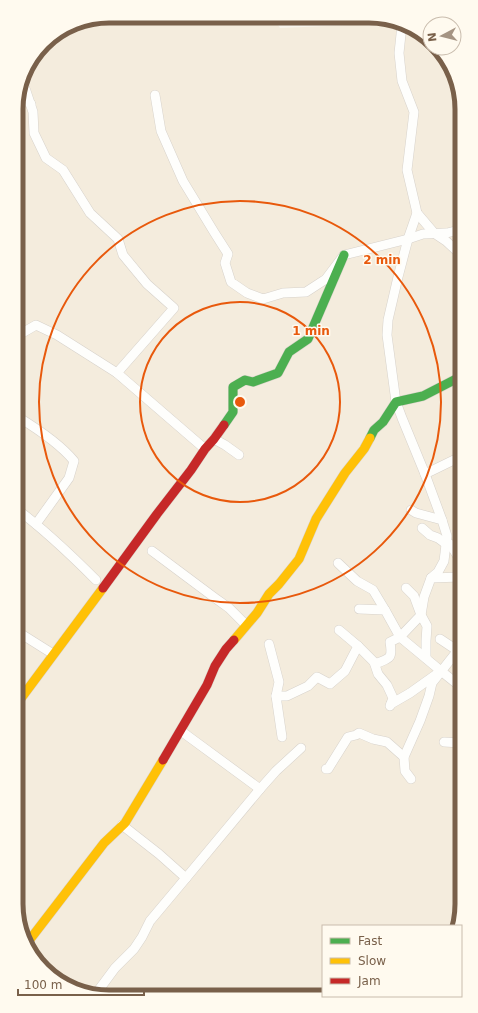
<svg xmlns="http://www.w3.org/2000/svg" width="478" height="1013" font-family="'DejaVu Sans',sans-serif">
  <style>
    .residential { fill: #f4ecdd }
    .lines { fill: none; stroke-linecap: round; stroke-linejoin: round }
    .street-casing { stroke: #d7d2cb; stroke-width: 10 }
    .fast-casing { stroke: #d8d2ca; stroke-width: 10 }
    .slow-casing { stroke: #d8d2ca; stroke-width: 10 }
    .jam-casing { stroke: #d8d2ca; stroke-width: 10 }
    .street { stroke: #fefefc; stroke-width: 9 }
    .fast { stroke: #4caf50; stroke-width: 9 }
    .slow { stroke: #ffc107; stroke-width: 9 }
    .jam { stroke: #c62828; stroke-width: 9 }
    .ring { fill: none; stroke: #e8590c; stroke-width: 2 }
    .rim { fill: none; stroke: #79604a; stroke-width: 5 }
    .centre { fill: #e8590c; stroke: #fffaef; stroke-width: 2 }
    .ring-label { font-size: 12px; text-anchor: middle; font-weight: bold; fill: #e8590c; stroke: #fffaef; stroke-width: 3; stroke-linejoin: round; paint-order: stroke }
  </style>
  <rect width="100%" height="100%" fill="#f8f5ed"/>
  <polygon class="residential" points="109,16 273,17 280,28 398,23 430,39 430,48 436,48 459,85 462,910 455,926 323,926 323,994 91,995 48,974 19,928 17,97 26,68 48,39 74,23"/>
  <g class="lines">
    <defs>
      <g id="street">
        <polyline points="402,25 399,53 402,81 414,112 407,170 417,213 434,233 446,241 459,253"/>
        <polyline points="22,81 26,91 33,112 34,133 46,158 63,170 90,213 118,239 123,255 147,284 174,308 117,373"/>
        <polyline points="18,95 31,104"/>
        <polyline points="155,95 161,131 183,181 214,232 228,254 225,263 231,282 247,293 263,299 283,293 306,292 326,279 344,255 408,239 423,234 447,233 455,231 459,229"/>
        <polyline points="417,213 408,239 398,277 388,320 387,335 396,402 402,418 425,474 442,520"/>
        <polyline points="17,336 36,325 57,335 117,373 205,449"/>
        <path d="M18,417C36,428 61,445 74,461L69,478L36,524"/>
        <polyline points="214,439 225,445 239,455"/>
        <polyline points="425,474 460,457"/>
        <path d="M18,510C46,531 71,555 96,580"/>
        <polyline points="411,510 416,513 442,520 447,536 444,561 438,572 431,578"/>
        <polyline points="422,528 430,535 438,538 446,544 450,544 457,555"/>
        <polyline points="152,551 215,598 229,608 246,625"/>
        <polyline points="338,563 357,581 373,590 385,610"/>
        <polyline points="406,588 414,596 421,615 427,626 426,641 426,658"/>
        <polyline points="359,609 385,610 400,637 441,671 410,693 391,704"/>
        <polyline points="18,632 53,654"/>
        <polyline points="440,639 461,653"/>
        <polyline points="269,644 279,682 276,696 282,737"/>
        <polyline points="358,646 374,662 378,674 387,685 393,698 390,706"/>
        <path d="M375,664C389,658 393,660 390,642L400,637L421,615L424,597L431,578L461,577"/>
        <polyline points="441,671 461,687"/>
        <polyline points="276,696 287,696 308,686 317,677 330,684 345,671 358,646 339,630"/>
        <polyline points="181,731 260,789"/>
        <polyline points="444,742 461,743"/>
        <polyline points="326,769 328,769 348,737 356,735 359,733 373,739 387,742 404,757"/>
        <polyline points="411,779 405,771 404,757 420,721 429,696 432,683 458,650"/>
        <polyline points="122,825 159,854 186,878"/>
        <polyline points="95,995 115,968 134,949 142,937 150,921 186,878 260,789 276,771 301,748"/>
      </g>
      <g id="fast">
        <polyline points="224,425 233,412 233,387 245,380 253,382 278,373 289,352 308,339 344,255"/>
        <polyline points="370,438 374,430 383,422 396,402 423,396 460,377"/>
      </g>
      <g id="slow">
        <polyline points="234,640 257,613 269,594 279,584 299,559 316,519 345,473 364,449 370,438"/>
        <polyline points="19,701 103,588"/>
        <polyline points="28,942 104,843 125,823 163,760"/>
      </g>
      <g id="jam">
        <polyline points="103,588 157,514 191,470 205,449 214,439 224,425"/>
        <polyline points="163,760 207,685 215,666 226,649 234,640"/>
      </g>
    </defs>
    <use href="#street" class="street-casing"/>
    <use href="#fast" class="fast-casing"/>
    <use href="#slow" class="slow-casing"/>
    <use href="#jam" class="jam-casing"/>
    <use href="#street" class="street"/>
    <use href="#fast" class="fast"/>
    <use href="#slow" class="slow"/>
    <use href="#jam" class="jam"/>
  </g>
  <g class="ring">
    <circle cx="240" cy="402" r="100"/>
    <circle cx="240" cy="402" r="201"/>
  </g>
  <path d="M0 0H478V1013H0ZM109 23H369A86 86 0 0 1 455 109V904A86 86 0 0 1 369 990H109A86 86 0 0 1 23 904V109A86 86 0 0 1 109 23Z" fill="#fffaef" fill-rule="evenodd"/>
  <path class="rim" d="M109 23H369A86 86 0 0 1 455 109V904A86 86 0 0 1 369 990H109A86 86 0 0 1 23 904V109A86 86 0 0 1 109 23Z"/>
  <circle cx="240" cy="402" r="6" class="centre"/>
  <g class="ring-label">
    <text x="382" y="264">2 min</text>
    <text x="311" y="335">1 min</text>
  </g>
  <rect x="322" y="925" width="140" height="72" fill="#fffaef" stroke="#c9bcad"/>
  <rect x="330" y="938" width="20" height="6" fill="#4caf50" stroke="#c9bcad"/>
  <text x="358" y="945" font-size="12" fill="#79604a">Fast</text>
  <rect x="330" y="958" width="20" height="6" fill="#ffc107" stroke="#c9bcad"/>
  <text x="358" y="965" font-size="12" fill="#79604a">Slow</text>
  <rect x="330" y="978" width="20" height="6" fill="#c62828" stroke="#c9bcad"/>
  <text x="358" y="985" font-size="12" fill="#79604a">Jam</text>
  <g transform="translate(442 36) rotate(263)"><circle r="19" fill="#fffaef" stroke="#c9bcad"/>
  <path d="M0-3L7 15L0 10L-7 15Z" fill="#a59483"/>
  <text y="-6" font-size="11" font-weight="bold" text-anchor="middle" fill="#79604a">N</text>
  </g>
  <path d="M18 989v6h126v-6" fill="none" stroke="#79604a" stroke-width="2"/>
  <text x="24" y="989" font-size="12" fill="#79604a" stroke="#fffaef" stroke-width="3" paint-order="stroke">100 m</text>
</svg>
